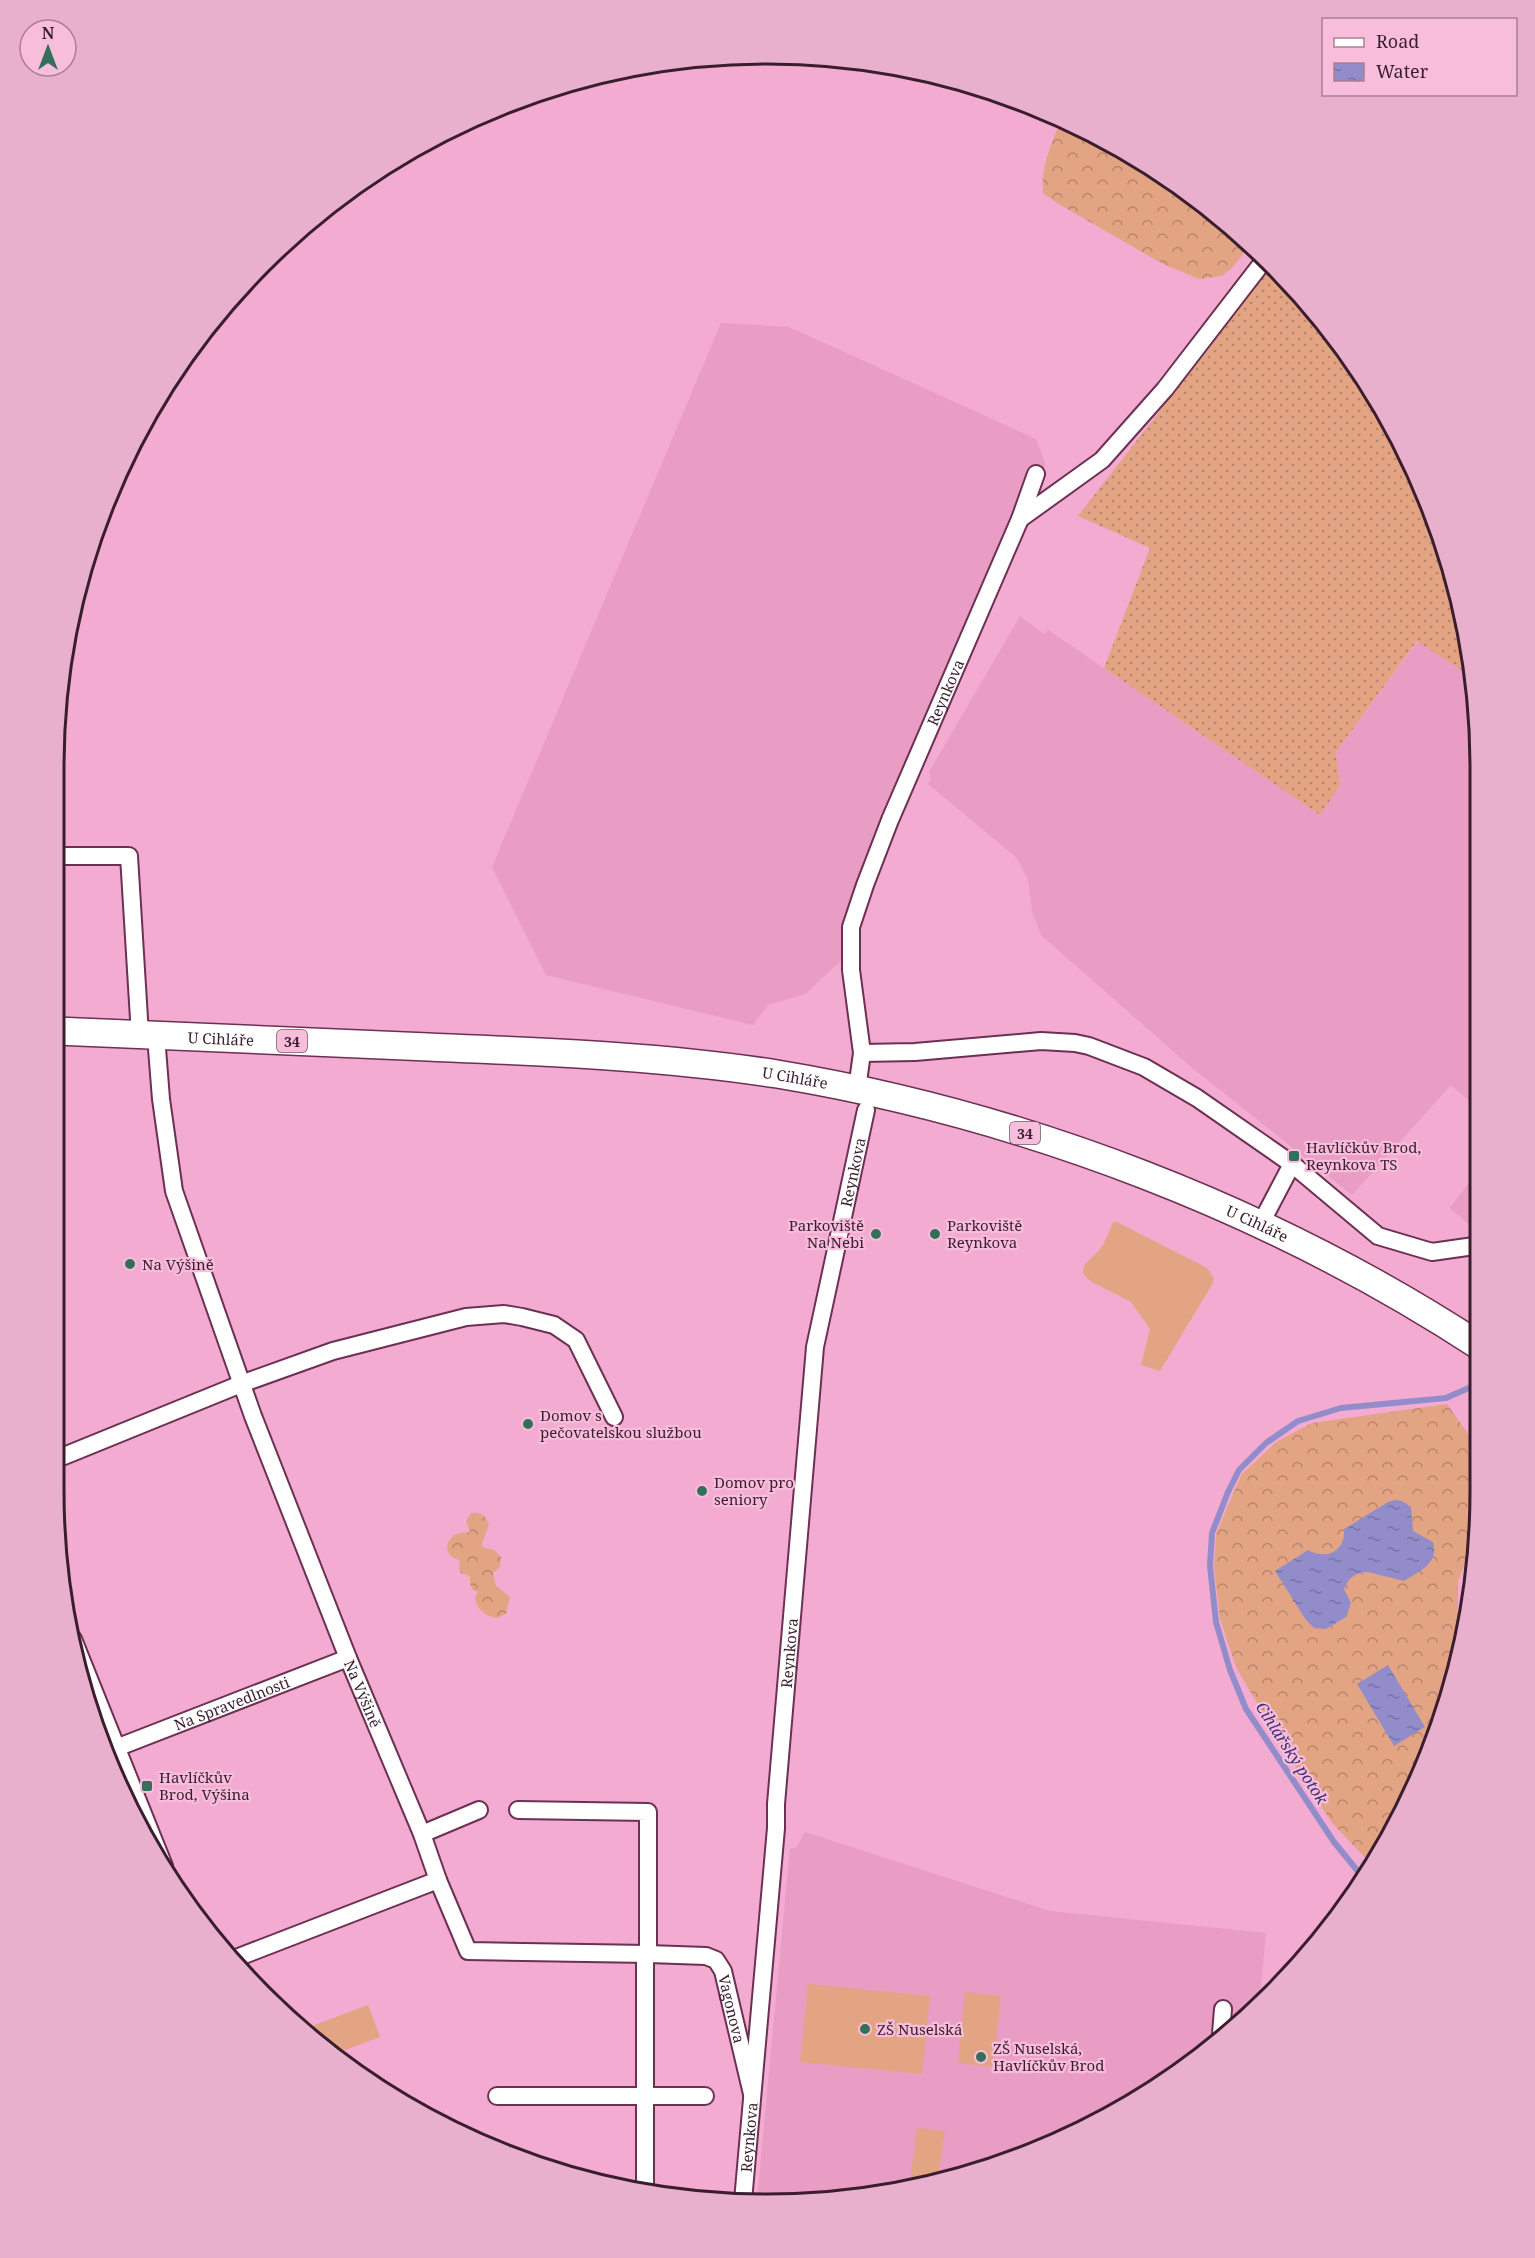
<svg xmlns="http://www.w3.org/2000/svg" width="1535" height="2258" font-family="'Noto Serif',serif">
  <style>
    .built { fill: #e99cc4 }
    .grass { fill: #e3a484 }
    .forest { fill: url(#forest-crowns) }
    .garden { fill: url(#garden-dots) }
    .water { fill: url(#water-ripples) }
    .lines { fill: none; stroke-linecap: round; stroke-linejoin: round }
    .stream { stroke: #928dca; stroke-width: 6 }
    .street-casing { stroke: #6c3052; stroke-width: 20 }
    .primary-casing { stroke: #6c3052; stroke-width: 30 }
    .street { stroke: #fff; stroke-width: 16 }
    .primary { stroke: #fff; stroke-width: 27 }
    .poi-dot { fill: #346f59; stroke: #f8bddb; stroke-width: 2 }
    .labels { text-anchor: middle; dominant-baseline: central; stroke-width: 4.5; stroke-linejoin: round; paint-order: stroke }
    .shield { fill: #f8bddb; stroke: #734e61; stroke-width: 1.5 }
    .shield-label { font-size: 14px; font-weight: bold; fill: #3a1e2d }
    .street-label { font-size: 15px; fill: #3a1e2d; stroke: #f8bddb }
    .poi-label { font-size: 15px; fill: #3a1e2d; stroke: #f8bddb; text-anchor: start }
    .water-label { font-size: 16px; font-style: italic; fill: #3c2f78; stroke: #f8bddb }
    .rim { fill: none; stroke: #3a1e2d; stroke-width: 3 }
  </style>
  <defs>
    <pattern id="forest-crowns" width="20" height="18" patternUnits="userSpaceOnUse" patternTransform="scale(1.5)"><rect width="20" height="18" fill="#e3a484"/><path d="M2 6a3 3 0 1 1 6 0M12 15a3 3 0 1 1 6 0" fill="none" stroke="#b9856c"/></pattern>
    <pattern id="garden-dots" width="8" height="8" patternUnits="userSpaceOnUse" patternTransform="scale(1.5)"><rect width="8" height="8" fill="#e3a484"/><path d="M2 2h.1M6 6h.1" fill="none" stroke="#b9856c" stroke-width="1.8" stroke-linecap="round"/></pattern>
    <pattern id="water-ripples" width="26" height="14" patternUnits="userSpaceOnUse" patternTransform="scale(1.5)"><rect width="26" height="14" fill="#928dca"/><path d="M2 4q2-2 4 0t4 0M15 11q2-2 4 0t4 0" fill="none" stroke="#7873a4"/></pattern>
  </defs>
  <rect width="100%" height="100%" fill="#f3abd1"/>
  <g class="built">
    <polygon points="721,323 789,327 1036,439 1045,462 1044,481 895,820 846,956 805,994 768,1005 753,1025 546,975 492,867"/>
    <polygon points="1020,616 1044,634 1048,630 1320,815 1340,786 1336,752 1418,641 1472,677 1481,768 1481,1111 1451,1085 1352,1195 1190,1066 1041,935 1032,911 1028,880 1017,858 928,784 931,779 929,772"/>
    <polygon points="1481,1167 1481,1226 1475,1230 1450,1208"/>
    <polygon points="805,1832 1050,1911 1266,1933 1259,2005 1124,2109 997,2166 907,2190 757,2200 790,1848 796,1848"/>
  </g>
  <g class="grass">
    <path d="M1113,1222H1117L1207,1268L1214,1278L1213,1283L1160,1371L1141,1365L1150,1329L1131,1302L1092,1282C1071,1268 1092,1260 1100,1249C1106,1241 1109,1231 1113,1222Z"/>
    <polygon points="808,1984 930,1996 922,2074 800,2062"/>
    <polygon points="965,1992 1001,1996 993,2067 958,2063"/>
    <polygon points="368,2005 380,2037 332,2055 304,2029"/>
    <polygon points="917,2128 945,2131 937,2182 909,2190"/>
  </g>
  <g class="forest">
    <path d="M1061,119L1164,174L1250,245L1233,267L1222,276L1199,279L1161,263L1057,203L1043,193C1040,167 1052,144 1061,119Z"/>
    <polygon points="1447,1404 1481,1452 1481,1491 1475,1553 1465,1564 1458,1581 1458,1610 1467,1629 1407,1806 1373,1866 1332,1823 1281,1744 1236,1667 1220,1619 1214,1568 1216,1534 1241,1475 1276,1442 1312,1423"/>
    <path d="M471,1513C481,1512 485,1515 489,1524L481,1547L494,1550L501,1557L500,1567L493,1573L496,1586L510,1597L506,1614L497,1618C487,1617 476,1609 475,1598L478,1592L472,1589L470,1584V1576L461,1573L459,1568L460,1560C446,1558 442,1543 455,1535C460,1532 465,1533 470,1532L466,1521Z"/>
  </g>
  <polygon class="garden" points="1273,264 1361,371 1427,494 1467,628 1472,677 1417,641 1336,752 1340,786 1320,815 1104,668 1150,548 1078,516 1170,398 1266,269"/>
  <g class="water">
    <path d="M1395,1500L1402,1501L1411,1507L1413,1531L1433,1542C1439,1564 1420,1571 1404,1581L1368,1572C1356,1572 1348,1578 1344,1589L1351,1603L1346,1617L1326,1629L1314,1628L1306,1620L1275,1571L1308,1550C1327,1561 1346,1550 1344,1529L1388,1502Z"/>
    <polygon points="1388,1665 1425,1727 1394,1746 1357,1684"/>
  </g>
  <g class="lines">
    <polyline class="stream" points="1365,1880 1334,1842 1246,1709 1230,1670 1216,1622 1210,1566 1212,1533 1228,1492 1239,1470 1266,1443 1298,1421 1341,1408 1446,1398 1471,1387 1481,1380"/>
    <defs>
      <g id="street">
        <polyline points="1020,519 1102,460 1165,389 1266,258"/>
        <polyline points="55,856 129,856 140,1035"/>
        <path id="s1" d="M156,1036L161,1099L174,1191L253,1416L348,1658L422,1834L438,1880L468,1951L648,1954L706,1956L716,1960L723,1971L752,2094"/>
        <polyline points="862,1053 915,1052 1041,1041 1075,1043 1089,1046 1144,1067 1197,1098 1292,1164 1378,1236 1432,1252 1481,1245"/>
        <path id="s2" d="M857,1089L862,1053L851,970V927L865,885L890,820L1020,519L1036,474"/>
        <polyline points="1260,1225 1292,1164"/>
        <polyline points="59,1458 241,1384 333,1351 466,1317 504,1314 522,1317 554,1325 576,1340 614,1417"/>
        <polyline points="73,1639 164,1866"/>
        <path id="s3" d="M116,1748L348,1658"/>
        <polyline points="518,1810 648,1812 648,1954"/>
        <polyline points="422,1834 479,1810"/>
        <polyline points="645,1954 645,2190"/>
        <polyline points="231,1960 438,1880"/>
        <polyline points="1221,2034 1223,2009"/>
        <polyline points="497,2096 705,2096"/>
        <path id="s4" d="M743,2201L776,1828V1804L815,1347L866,1110"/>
      </g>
      <g id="primary">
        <path id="s5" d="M56,1031C180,1037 304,1042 428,1047C545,1052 662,1056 777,1074C1024,1115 1272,1210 1481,1347"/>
      </g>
    </defs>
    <use href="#street" class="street-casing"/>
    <use href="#primary" class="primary-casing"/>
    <use href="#street" class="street"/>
    <use href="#primary" class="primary"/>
  </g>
  <g class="poi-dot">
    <rect x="1288" y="1150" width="12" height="12" rx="3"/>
    <circle cx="876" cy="1234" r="6"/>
    <circle cx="935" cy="1234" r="6"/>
    <circle cx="130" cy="1264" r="6"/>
    <circle cx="528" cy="1424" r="6"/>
    <circle cx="702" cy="1491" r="6"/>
    <rect x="141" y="1780" width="12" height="12" rx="3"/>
    <circle cx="865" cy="2029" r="6"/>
    <circle cx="981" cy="2057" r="6"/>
  </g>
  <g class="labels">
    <g class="shield">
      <rect x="277" y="1030" width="30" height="22" rx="4.5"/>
      <rect x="1010" y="1122" width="30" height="22" rx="4.5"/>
    </g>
    <g class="shield-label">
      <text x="292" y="1041">34</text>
      <text x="1025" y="1133">34</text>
    </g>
    <g class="street-label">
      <text stroke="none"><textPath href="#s2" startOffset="416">Reynkova</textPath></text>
      <text stroke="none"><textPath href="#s5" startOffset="165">U Cihláře</textPath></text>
      <text stroke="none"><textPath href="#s5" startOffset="741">U Cihláře</textPath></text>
      <text stroke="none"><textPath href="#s4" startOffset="1036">Reynkova</textPath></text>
      <text stroke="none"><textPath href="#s5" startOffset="1227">U Cihláře</textPath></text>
      <text stroke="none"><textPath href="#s4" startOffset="550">Reynkova</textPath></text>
      <text stroke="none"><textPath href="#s1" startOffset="693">Na Výšině</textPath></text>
      <text stroke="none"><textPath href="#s3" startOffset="124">Na Spravedlnosti</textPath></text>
      <text stroke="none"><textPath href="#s1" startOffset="1272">Vagonova</textPath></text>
      <text stroke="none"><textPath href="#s4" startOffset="64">Reynkova</textPath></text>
    </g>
    <g class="poi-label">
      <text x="1306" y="1147">Havlíčkův Brod,<tspan x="1306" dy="17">Reynkova TS</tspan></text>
      <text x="864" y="1225" text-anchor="end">Parkoviště<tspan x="864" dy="17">Na Nebi</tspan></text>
      <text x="947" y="1225">Parkoviště<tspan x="947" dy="17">Reynkova</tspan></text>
      <text x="142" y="1264">Na Výšině</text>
      <text x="540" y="1415">Domov s<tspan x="540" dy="17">pečovatelskou službou</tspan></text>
      <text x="714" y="1482">Domov pro<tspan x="714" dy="17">seniory</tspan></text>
      <text x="159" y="1777">Havlíčkův<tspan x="159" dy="17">Brod, Výšina</tspan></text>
      <text x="877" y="2029">ZŠ Nuselská</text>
      <text x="993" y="2048">ZŠ Nuselská,<tspan x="993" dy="17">Havlíčkův Brod</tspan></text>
    </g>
    <g class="water-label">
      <text transform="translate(1292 1753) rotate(57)">Cihlářský potok</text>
    </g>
  </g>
  <path d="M0 0H1535V2258H0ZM767 64H767A703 703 0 0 1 1470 767V1491A703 703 0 0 1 767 2194H767A703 703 0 0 1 64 1491V767A703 703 0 0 1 767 64Z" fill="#e9b0cd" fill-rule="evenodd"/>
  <path class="rim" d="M767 64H767A703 703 0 0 1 1470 767V1491A703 703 0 0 1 767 2194H767A703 703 0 0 1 64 1491V767A703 703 0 0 1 767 64Z"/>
  <rect x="1322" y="18" width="195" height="78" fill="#f8bddb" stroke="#ac7d95" stroke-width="1.5"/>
  <rect x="1334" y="38" width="30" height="9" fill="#ffffff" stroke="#ac7d95" stroke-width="1.5"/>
  <text x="1376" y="48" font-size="18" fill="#3a1e2d">Road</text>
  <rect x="1334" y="63" width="30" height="18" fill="url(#water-ripples)" stroke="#ac7d95" stroke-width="1.5"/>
  <text x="1376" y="78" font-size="18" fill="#3a1e2d">Water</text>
  <g transform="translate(48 48)"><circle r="28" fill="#f8bddb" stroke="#ac7d95" stroke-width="1.5"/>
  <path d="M0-4.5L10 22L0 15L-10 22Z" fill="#346f59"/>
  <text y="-9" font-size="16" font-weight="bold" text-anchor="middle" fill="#3a1e2d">N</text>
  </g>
</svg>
